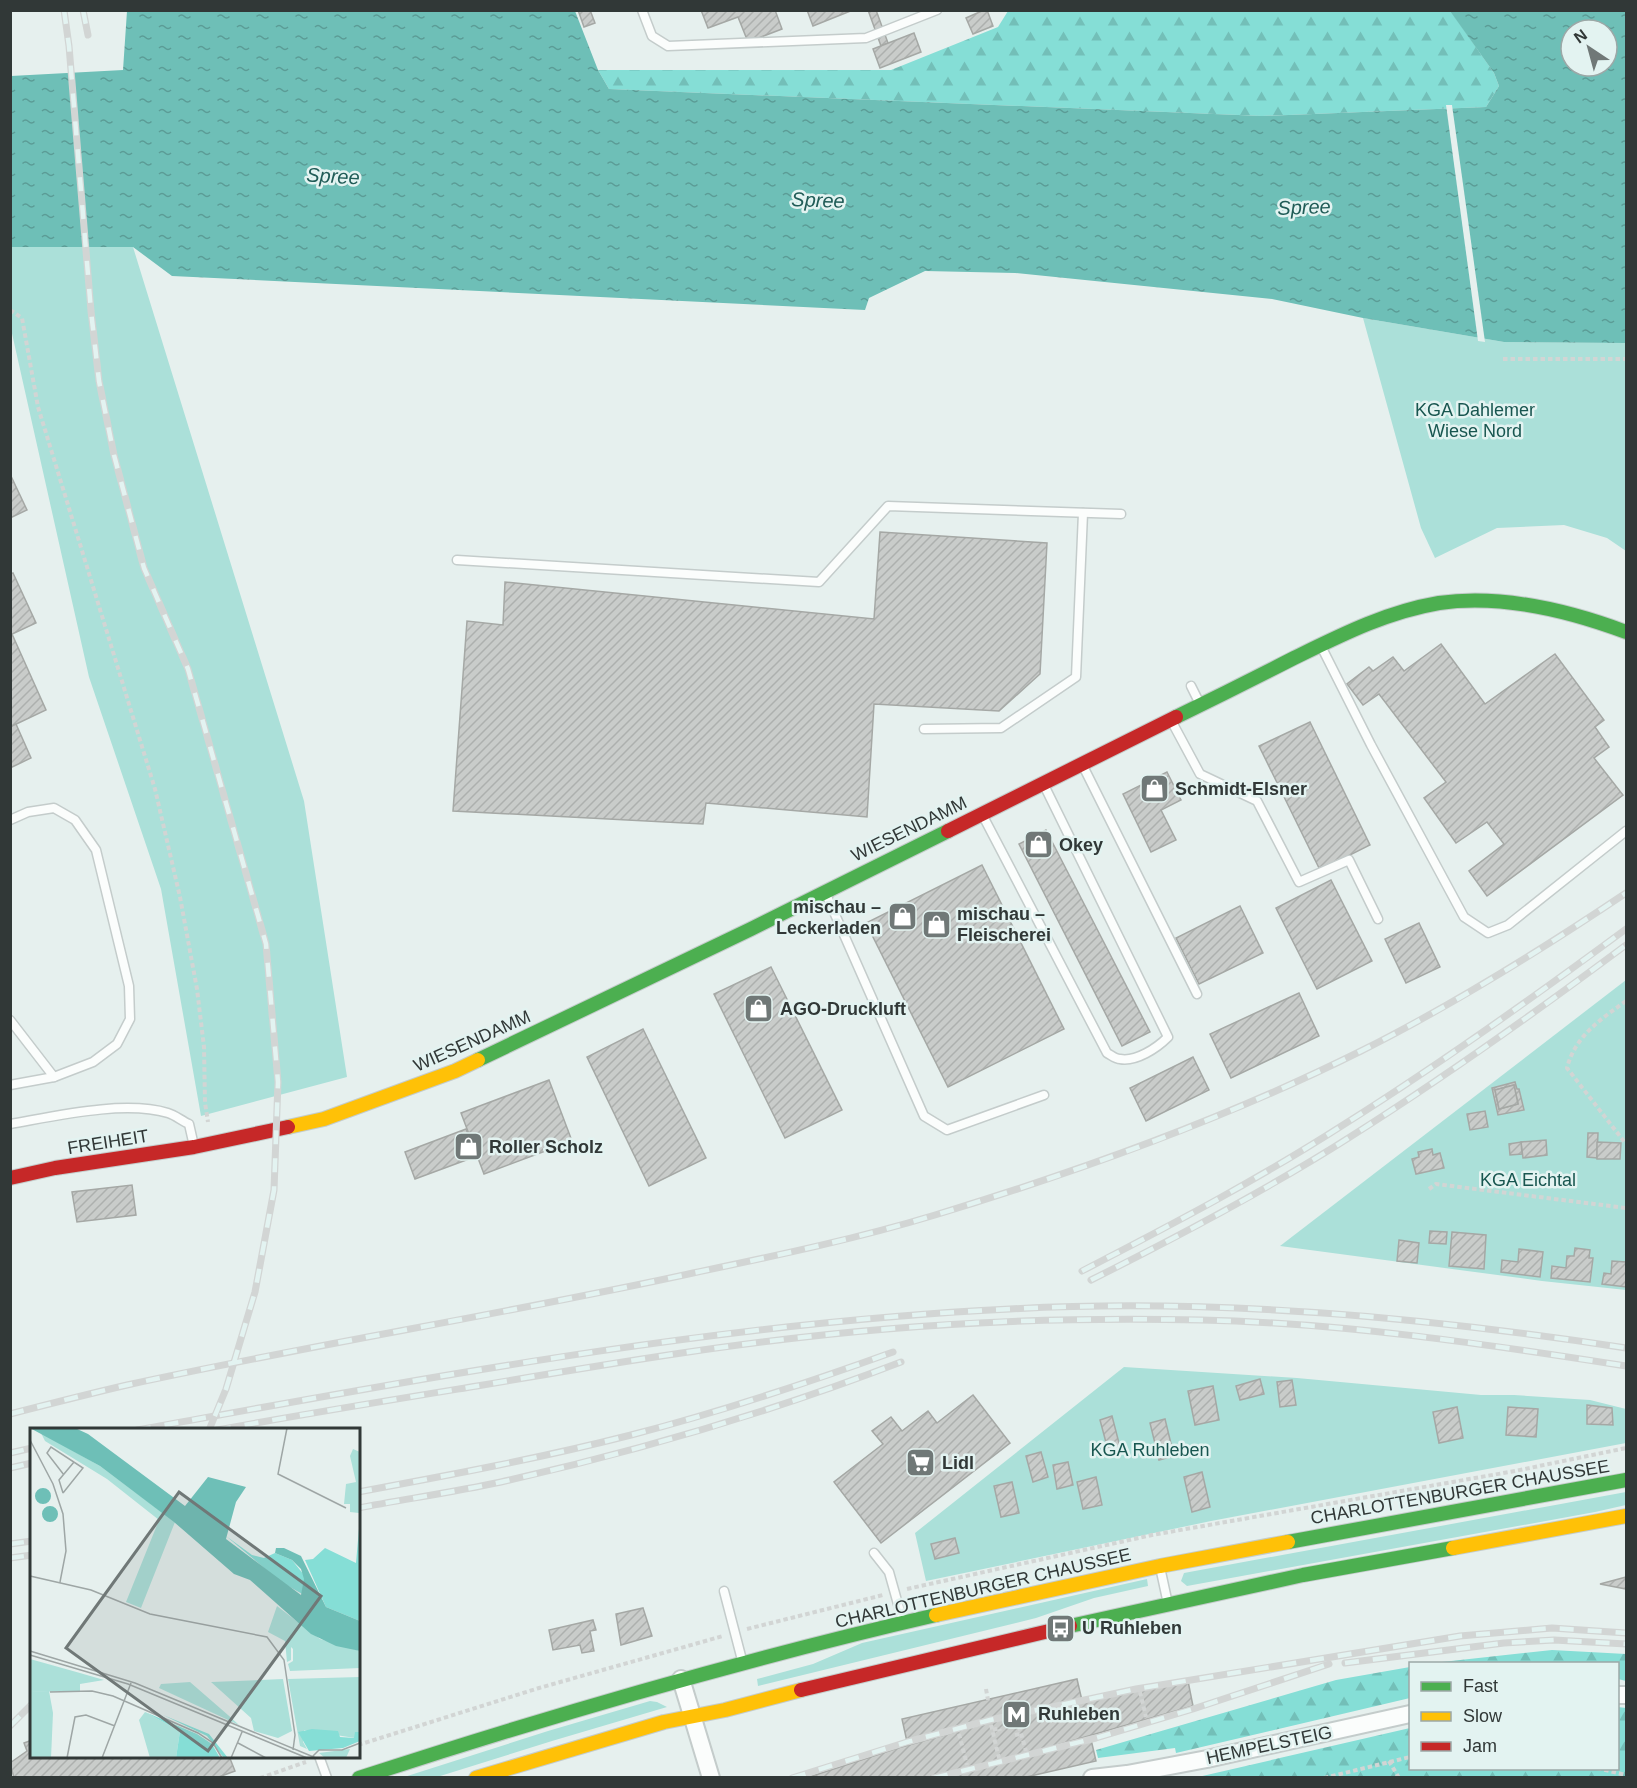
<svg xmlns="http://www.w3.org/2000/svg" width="1637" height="1788" font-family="Arial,sans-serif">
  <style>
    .green { fill: #abe0d9 }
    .forest { fill: url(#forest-firs) }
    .water { fill: url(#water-ripples); fill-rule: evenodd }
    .pier { fill: #e6f0ee }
    .building { fill: url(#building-hatch); stroke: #a5a8a5; stroke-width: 1.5; fill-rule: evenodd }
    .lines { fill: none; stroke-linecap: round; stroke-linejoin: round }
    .lane-casing { stroke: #c4cccb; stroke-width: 11 }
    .street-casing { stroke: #c4cccb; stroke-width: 20 }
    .fast-casing { stroke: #c4cccb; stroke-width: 16 }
    .slow-casing { stroke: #c4cccb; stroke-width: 16 }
    .jam-casing { stroke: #c4cccb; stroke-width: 16 }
    .path { stroke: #d2d5d4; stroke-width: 4; stroke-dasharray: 4.5 3; stroke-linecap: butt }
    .lane { stroke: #fbfdfc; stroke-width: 8 }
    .street { stroke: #fbfdfc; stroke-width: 16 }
    .fast { stroke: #4caf50; stroke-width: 14 }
    .slow { stroke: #ffc107; stroke-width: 14 }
    .jam { stroke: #c62828; stroke-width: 14 }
    .rail-casing { stroke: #d2d5d4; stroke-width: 7 }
    .rail { stroke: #e3f3f1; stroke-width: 4.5; stroke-dasharray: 14; stroke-linecap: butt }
    .labels { text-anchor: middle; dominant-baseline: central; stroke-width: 5; stroke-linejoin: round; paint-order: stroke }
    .park-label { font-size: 18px; fill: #185650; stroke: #e3f3f1 }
    .poi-label { font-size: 18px; font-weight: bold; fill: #313837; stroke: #e3f3f1; text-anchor: start }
    .street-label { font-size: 18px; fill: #313837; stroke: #e3f3f1 }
    .water-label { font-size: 20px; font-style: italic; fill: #205c57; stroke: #e3f3f1 }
    .inset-road { fill: none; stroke: #9ea6a5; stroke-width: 1.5 }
    .view { fill: #707877; fill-opacity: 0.15; stroke: #707877; stroke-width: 3 }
    .inset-edge { fill: none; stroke: #313837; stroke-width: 3 }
  </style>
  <defs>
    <pattern id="forest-firs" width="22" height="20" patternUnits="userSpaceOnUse" patternTransform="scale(1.5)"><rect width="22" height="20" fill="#85ded6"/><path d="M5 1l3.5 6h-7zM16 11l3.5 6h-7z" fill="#73bfb8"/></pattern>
    <pattern id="water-ripples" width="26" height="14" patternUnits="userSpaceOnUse" patternTransform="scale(1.5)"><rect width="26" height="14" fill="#6ebfb7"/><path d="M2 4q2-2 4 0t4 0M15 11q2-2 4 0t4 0" fill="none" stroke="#5b9c96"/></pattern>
    <pattern id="building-hatch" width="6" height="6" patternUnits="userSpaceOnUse" patternTransform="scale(1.5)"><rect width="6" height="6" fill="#c9ccca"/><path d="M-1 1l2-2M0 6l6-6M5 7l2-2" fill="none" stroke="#adb0ae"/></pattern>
  </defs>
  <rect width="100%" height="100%" fill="#e6f0ee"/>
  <g class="green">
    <polygon points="10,247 133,247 304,801 347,1077 201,1116 161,889 89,677 11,329"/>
    <polygon points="1363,318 1504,342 1626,343 1626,551 1607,538 1564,525 1497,528 1435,558 1421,528"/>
    <polygon points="1626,980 1626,1290 1542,1281 1280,1246"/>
    <polygon points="1124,1367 1297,1378 1481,1395 1514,1395 1590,1400 1626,1409 1626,1443 1211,1521 926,1581 915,1533"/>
    <polygon points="1626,1492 1626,1505 1595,1512 1187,1586 1181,1581 1184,1573"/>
    <polygon points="1147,1579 1148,1586 1094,1598 1036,1618 758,1686 757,1679 813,1664 862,1643"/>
    <polygon points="650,1701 657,1702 667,1707 552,1741 437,1777 401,1778 548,1731"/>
  </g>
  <g class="forest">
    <polygon points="1450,10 1494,73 1499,86 1486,107 1262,116 609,89 598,70 891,70 998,27 1008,11"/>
    <polygon points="1552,1650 1626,1654 1626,1681 1618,1679 1618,1664 1433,1663"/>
    <polygon points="1410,1667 1410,1698 1176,1753 1175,1748 1098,1758 1096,1750 1336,1680"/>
    <polygon points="1618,1707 1626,1708 1626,1777 1198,1777 1410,1728 1410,1768 1618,1768"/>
  </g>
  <path class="water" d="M127,11H575L598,70L609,89L1262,116L1486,107L1499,86L1494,73L1450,11H1626V343L1504,342L1363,318L1272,299L1015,273L925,271L869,298L865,310L172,276L133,247H11V76L123,70ZM1571,30H1607V66H1571Z"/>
  <polygon class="pier" points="1446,105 1452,105 1485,342 1478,341"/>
  <g class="building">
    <polygon points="578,10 590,10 595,23 584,27"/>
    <polygon points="701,10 775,10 782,29 748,42 738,17 708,28"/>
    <polygon points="807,10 853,10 813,26"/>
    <polygon points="868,10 876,10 888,43 881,46"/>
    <polygon points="984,10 987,10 993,26 973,34 966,18"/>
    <polygon points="914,33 921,52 880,68 873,49"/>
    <polygon points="10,474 27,510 10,518"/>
    <polygon points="880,532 1047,543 1040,674 999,711 874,704 867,817 706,803 703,824 453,811 467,621 503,625 505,582 874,619"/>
    <polygon points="13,573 36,623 10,635 10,574"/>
    <polygon points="12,634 46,710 10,727 10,635"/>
    <polygon points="1441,644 1485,704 1555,654 1604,720 1595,727 1609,747 1594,758 1623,795 1487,896 1469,871 1504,844 1487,822 1456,843 1424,798 1446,782 1379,694 1363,705 1347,684 1369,667 1373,671 1393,657 1404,671"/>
    <polygon points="1310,722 1370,845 1320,870 1259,746"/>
    <polygon points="16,724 31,758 10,768 10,727"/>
    <polygon points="1167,772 1181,800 1161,810 1176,840 1151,852 1123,794"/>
    <polygon points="1046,830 1150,1032 1122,1046 1019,844"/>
    <polygon points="982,865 1064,1029 948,1087 866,923"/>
    <polygon points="1331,880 1372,961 1317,989 1276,908"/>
    <polygon points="1240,906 1263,953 1199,984 1176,938"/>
    <polygon points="1419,923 1440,967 1406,983 1385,939"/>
    <polygon points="771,967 842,1110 785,1138 714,994"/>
    <polygon points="1299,993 1319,1036 1231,1078 1210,1034"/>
    <polygon points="643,1029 706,1158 649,1186 587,1057"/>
    <polygon points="1193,1057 1209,1090 1146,1121 1130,1088"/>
    <polygon points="549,1080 572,1141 484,1174 461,1113"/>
    <path d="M1515,1082L1517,1089H1519L1524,1110L1498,1115L1492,1088ZM1514,1085L1518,1104L1499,1109L1495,1090Z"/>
    <polygon points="1514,1085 1518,1104 1499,1109 1495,1090"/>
    <polygon points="1485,1111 1488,1127 1470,1130 1467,1114"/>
    <polygon points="466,1129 477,1156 415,1179 405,1152"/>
    <polygon points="1588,1133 1598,1133 1597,1158 1587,1157"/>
    <polygon points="1546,1140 1547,1155 1523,1158 1521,1142"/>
    <polygon points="1521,1142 1522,1154 1510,1155 1509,1144"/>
    <polygon points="1597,1142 1621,1143 1620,1159 1597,1159"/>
    <polygon points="1432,1149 1433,1155 1440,1153 1444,1168 1416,1174 1412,1159 1419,1157 1418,1152"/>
    <polygon points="132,1185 136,1215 77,1222 72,1192"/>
    <polygon points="1430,1231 1447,1232 1446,1244 1429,1243"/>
    <polygon points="1452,1232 1486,1235 1484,1269 1449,1266"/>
    <polygon points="1399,1240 1419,1243 1417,1263 1397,1261"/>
    <polygon points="1575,1248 1590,1250 1589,1258 1593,1258 1590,1282 1551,1278 1552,1266 1566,1268 1567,1256 1574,1256"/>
    <polygon points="1519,1249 1543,1252 1540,1277 1501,1272 1502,1260 1518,1262"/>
    <polygon points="1612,1261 1626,1262 1626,1287 1602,1284 1604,1273 1611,1274"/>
    <polygon points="1260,1379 1264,1394 1240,1400 1236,1386"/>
    <polygon points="1292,1380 1296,1405 1280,1407 1277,1382"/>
    <polygon points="1213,1386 1219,1420 1195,1425 1188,1391"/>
    <polygon points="973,1395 1010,1443 881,1543 834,1482 883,1444 872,1431 891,1417 902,1431 928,1411 937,1423"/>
    <polygon points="1587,1405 1612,1408 1613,1425 1587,1424"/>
    <polygon points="1457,1407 1463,1438 1439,1443 1433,1412"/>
    <polygon points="1508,1407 1538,1409 1536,1437 1506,1435"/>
    <polygon points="1112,1416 1120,1447 1108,1450 1100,1420"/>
    <polygon points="1165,1419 1174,1456 1159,1460 1150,1423"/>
    <polygon points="1041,1452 1048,1477 1033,1482 1026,1456"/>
    <polygon points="1068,1462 1073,1485 1057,1489 1053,1465"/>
    <polygon points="1202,1472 1210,1507 1192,1512 1184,1477"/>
    <polygon points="1096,1477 1102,1505 1083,1509 1077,1482"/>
    <polygon points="1012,1482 1019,1513 1001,1517 994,1486"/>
    <polygon points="955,1538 959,1553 935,1559 931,1544"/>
    <polygon points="1626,1577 1626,1589 1600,1584"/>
    <polygon points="643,1608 652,1636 621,1645 616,1614"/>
    <polygon points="593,1620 596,1630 590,1631 594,1651 582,1653 580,1645 553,1650 549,1630"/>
    <polygon points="1077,1679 1096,1761 1022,1778 915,1778 902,1719"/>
    <polygon points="1188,1681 1193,1706 1001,1761 924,1778 806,1778 898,1748 991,1722 1082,1701"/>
    <polygon points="32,1740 32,1756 229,1756 235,1771 216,1778 14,1778 10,1763 27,1751 24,1743"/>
  </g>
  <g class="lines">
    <defs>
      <g id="lane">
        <polyline points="642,10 652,36 668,46 866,38 937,10"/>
        <polyline points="457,560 819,582 888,506 1121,514"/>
        <polyline points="1322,648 1371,745 1464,917 1488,933 1508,925 1626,831"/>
        <polyline points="1191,686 1200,704"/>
        <polyline points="1172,722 1200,774 1257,801 1299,882 1349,860 1378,919"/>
        <polyline points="924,729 1001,728 1076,677 1083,513"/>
        <polyline points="1083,766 1197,994"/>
        <path d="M983,816L1107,1053C1111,1055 1115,1059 1120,1059C1136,1062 1157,1048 1168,1037L1044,785"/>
        <polyline points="10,820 28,812 54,808 75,820 96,850 129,986 130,1019 117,1044 93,1062 54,1077 10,1085"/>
        <polyline points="826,894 924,1116 947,1130 1044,1095"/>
        <polyline points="10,1020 54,1077"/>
        <path d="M10,1124C56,1116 124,1100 168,1113C175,1115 182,1121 189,1124L194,1146"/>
        <polyline points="874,1553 889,1572 903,1622"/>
        <polyline points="1160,1567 1168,1604"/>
        <polyline points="724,1591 742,1660"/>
        <polyline points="319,1756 327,1778"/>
      </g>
      <g id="street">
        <polyline points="681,1679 711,1778"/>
        <polyline points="1618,1695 1626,1695"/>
        <polyline points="1092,1778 1127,1774 1207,1759 1410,1714"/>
      </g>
      <g id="fast">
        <path d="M1176,717C1215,698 1255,678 1294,658C1341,635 1386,612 1439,603C1502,594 1567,610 1626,632"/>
        <polyline points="478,1060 751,929 948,831"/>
        <polyline points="1288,1542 1626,1480"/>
        <polyline points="1070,1626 1303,1575 1453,1548"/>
        <path d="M359,1778C549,1716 741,1660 936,1615"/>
      </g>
      <g id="slow">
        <polyline points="288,1127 324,1119 455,1071 478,1060"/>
        <polyline points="1453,1548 1626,1516"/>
        <polyline points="936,1615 1160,1566 1288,1542"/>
        <polyline points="476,1778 664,1722 725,1710 801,1690"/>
      </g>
      <g id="jam">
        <polyline points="948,831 1176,717"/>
        <polyline points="10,1178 55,1168 194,1147 288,1127"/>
        <polyline points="801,1690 1070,1626"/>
      </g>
    </defs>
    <use href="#lane" class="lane-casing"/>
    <use href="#street" class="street-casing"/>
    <use href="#fast" class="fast-casing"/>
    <use href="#slow" class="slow-casing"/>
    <use href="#jam" class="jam-casing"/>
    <g class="path">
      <polyline points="10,310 22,318 38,407 155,789 180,897 197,989 204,1047 205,1103 208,1122"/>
      <polyline points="1503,359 1626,359"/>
      <path d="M1626,1001C1601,1019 1575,1036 1567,1068L1626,1144"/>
      <polyline points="1429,1189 1436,1184 1626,1208"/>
      <polyline points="907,1589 1152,1535 1515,1471 1626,1448"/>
      <polyline points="747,1629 883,1595"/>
      <polyline points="986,1689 988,1700"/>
      <polyline points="1140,1692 1146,1717"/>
      <polyline points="1017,1719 1026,1751"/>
      <polyline points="991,1725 999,1758"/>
      <polyline points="993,1730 999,1728 1000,1731"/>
      <polyline points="959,1734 967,1765"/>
      <polyline points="1015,1735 1021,1734"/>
      <polyline points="358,1745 539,1688 723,1636"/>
      <polyline points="1389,1761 1399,1778"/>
      <polyline points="1597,1768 1626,1775"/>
      <polyline points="260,1778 306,1762"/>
      <polyline points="1324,1778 1410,1757"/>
    </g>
    <use href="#lane" class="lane"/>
    <use href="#street" class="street"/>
    <use href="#fast" class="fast"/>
    <use href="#slow" class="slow"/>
    <use href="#jam" class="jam"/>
    <defs>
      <g id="rail">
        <polyline points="64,10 69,46 91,311 99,381 114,455 144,568 188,669 266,944 278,1082 274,1190 255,1292 226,1389 209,1430"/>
        <polyline points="83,10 88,35"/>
        <path d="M1082,1271C1171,1225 1259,1179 1343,1125C1440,1064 1534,997 1626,929"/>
        <path d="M1091,1280C1179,1236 1267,1190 1350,1137C1445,1077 1536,1012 1626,945"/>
        <path d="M10,1414C49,1404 88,1394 127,1385C315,1344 505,1314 693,1273C774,1256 856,1239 935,1215C1080,1171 1225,1119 1361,1051C1453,1005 1541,950 1626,893"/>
        <path d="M137,1430C426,1378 716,1323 1010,1309C1217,1298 1423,1317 1626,1348"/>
        <path d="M217,1430C304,1414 391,1400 477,1386C613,1363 750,1340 887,1329C992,1320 1097,1318 1201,1320C1344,1323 1486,1344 1626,1366"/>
        <polyline points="10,1453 32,1448"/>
        <polyline points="10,1468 32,1463"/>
        <path d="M358,1492C450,1475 541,1458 631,1435C720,1412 807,1383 893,1352"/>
        <path d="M358,1508C406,1499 454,1492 501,1482C638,1451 771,1412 901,1362"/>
        <polyline points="10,1544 32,1541"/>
        <polyline points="10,1558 32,1555"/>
        <polyline points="1345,1663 1504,1643 1554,1640 1626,1644"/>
        <polyline points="10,1726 32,1704"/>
        <polyline points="792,1778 907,1742 990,1720 1136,1689 1460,1636 1552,1628 1626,1633"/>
        <polyline points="934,1778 1096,1738 1193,1709 1329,1664"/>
      </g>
    </defs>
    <use href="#rail" class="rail-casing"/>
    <use href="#rail" class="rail"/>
  </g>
  <defs>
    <symbol id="shop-square" viewBox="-11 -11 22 22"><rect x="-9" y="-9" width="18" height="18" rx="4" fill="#707877" stroke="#e3f3f1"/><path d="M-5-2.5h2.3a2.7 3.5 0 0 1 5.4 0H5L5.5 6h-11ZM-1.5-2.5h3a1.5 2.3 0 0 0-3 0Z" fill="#fff"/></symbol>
    <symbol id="supermarket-square" viewBox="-11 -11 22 22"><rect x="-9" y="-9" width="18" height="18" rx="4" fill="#707877" stroke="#e3f3f1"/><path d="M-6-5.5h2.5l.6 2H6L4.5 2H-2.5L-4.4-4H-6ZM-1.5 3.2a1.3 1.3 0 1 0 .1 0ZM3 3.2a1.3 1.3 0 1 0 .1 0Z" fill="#fff"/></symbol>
    <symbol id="bus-square" viewBox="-11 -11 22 22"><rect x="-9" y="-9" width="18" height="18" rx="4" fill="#707877" stroke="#e3f3f1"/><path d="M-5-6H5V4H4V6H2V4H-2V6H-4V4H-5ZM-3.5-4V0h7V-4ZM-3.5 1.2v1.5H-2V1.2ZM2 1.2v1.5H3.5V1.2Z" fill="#fff"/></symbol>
    <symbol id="metro-square" viewBox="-11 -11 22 22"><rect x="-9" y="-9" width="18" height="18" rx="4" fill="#707877" stroke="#e3f3f1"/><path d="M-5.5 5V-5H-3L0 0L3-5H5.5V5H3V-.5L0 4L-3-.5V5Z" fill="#fff"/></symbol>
  </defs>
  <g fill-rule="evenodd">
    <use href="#shop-square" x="1138" y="772" width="33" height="33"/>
    <use href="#shop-square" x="1022" y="828" width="33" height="33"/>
    <use href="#shop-square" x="886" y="900" width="33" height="33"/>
    <use href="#shop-square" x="920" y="908" width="33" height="33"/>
    <use href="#shop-square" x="742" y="992" width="33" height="33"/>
    <use href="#shop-square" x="452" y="1130" width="33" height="33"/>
    <use href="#supermarket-square" x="904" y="1446" width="33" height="33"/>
    <use href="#bus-square" x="1044" y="1612" width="33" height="33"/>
    <use href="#metro-square" x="1000" y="1698" width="33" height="33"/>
  </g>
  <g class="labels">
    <g class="park-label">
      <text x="1475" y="410">KGA Dahlemer<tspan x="1475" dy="21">Wiese Nord</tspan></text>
      <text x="1528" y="1180">KGA Eichtal</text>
      <text x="1150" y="1450">KGA Ruhleben</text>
    </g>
    <g class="poi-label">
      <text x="1175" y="789">Schmidt-Elsner</text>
      <text x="1059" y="845">Okey</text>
      <text x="881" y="907" text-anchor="end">mischau –<tspan x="881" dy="21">Leckerladen</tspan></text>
      <text x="957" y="914">mischau –<tspan x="957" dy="21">Fleischerei</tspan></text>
      <text x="780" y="1009">AGO-Druckluft</text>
      <text x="489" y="1147">Roller Scholz</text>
      <text x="942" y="1463">Lidl</text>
      <text x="1082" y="1628">U Ruhleben</text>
      <text x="1038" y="1714">Ruhleben</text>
    </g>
    <g class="street-label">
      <text transform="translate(909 829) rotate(-26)">WIESENDAMM</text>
      <text transform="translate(472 1041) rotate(-24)">WIESENDAMM</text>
      <text transform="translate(108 1142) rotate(-9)">FREIHEIT</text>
      <text transform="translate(1460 1492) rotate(-10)">CHARLOTTENBURGER CHAUSSEE</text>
      <text transform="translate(983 1588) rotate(-13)">CHARLOTTENBURGER CHAUSSEE</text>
      <text transform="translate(1269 1745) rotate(-12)">HEMPELSTEIG</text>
    </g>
    <g class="water-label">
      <text transform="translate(333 176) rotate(3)">Spree</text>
      <text transform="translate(818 200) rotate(2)">Spree</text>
      <text transform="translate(1304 207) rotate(-2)">Spree</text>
    </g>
  </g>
  <g transform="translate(30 1428)">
    <rect width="330" height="330" fill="#e6f0ee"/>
    <path d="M11,5L70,38L145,94L111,180L96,174L129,92L77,51L15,13ZM323,21L330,24V89L329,85L320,84V76H314L316,56L326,54L320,28ZM247,178L290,211L330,223V240L260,243L258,236L263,233V221L261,219V232L257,234L255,213L238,204ZM0,231L50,245L74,252L50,256V263L0,264ZM330,249V304H325V310L274,302L273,314L277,321L270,318L258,251ZM253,251L262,303L248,310L224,303L221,290L181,254ZM160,254L198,287L209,297L129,260L131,256ZM115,284L150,303L146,330H120L109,292ZM320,321L316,330H295L289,325Z" fill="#abe0d9"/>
    <path d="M330,89V193L296,179L275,132L283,131L295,120L326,135ZM196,108L222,127L234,130L245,125L262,132L274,147V167L251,154ZM115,284L167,306L182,316L190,330H146L150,303ZM133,287L179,306L198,330L193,329L177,308ZM282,301L308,303L310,309L324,310L325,304H330V313L313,320L279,323L268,304Z" fill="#85ded6"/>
    <path d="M19,263L23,285L21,330H0V264Z" fill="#abe0d9"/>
    <path d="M0,0H45L58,6L155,78L178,49L216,59L206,74L196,111L271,167L274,151L271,141L262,132L245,125L246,120H254L271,128L296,179L330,193V223L306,218L281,206L220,152L204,146L144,94L70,38ZM5 68a8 8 0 1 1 16 0a8 8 0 1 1-16 0ZM12 86a8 8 0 1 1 16 0a8 8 0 1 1-16 0Z" fill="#6ebfb7"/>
    <path class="inset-road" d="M257,0L248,46L316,80M0,12L23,56L33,86L36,123L30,154M33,65L53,40L21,19L17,25L34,47M33,65L29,52L44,34M0,148L61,162L120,186L237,209L254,232L265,307L263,322M0,223L105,255L286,330M0,227L98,256L277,330M20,264L62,263L83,268L168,305L183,315L192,330M208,315L236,330M282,329L289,322H312L330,315M37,330L45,289L56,287L85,298M72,330L101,255M201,330L212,304"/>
    <path class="view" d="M149,64L291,168L178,323L36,220Z"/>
    <rect width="330" height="330" class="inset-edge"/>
  </g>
  <rect width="1637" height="1788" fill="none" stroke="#313837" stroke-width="24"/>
  <rect x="1409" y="1662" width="210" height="108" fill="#e3f3f1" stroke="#9ca8a7" stroke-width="1.5"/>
  <rect x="1421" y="1682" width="30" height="9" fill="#4caf50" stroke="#9ca8a7" stroke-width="1.5"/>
  <text x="1463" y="1692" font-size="18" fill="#313837">Fast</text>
  <rect x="1421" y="1712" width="30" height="9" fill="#ffc107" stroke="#9ca8a7" stroke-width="1.5"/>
  <text x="1463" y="1722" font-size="18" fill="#313837">Slow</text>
  <rect x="1421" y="1742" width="30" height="9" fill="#c62828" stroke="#9ca8a7" stroke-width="1.5"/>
  <text x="1463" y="1752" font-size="18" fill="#313837">Jam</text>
  <g transform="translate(1589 48) rotate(324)"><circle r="28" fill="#e3f3f1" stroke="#9ca8a7" stroke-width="1.5"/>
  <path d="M0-4.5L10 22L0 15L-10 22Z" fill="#707877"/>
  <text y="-9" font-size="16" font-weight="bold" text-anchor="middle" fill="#313837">N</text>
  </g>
</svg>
